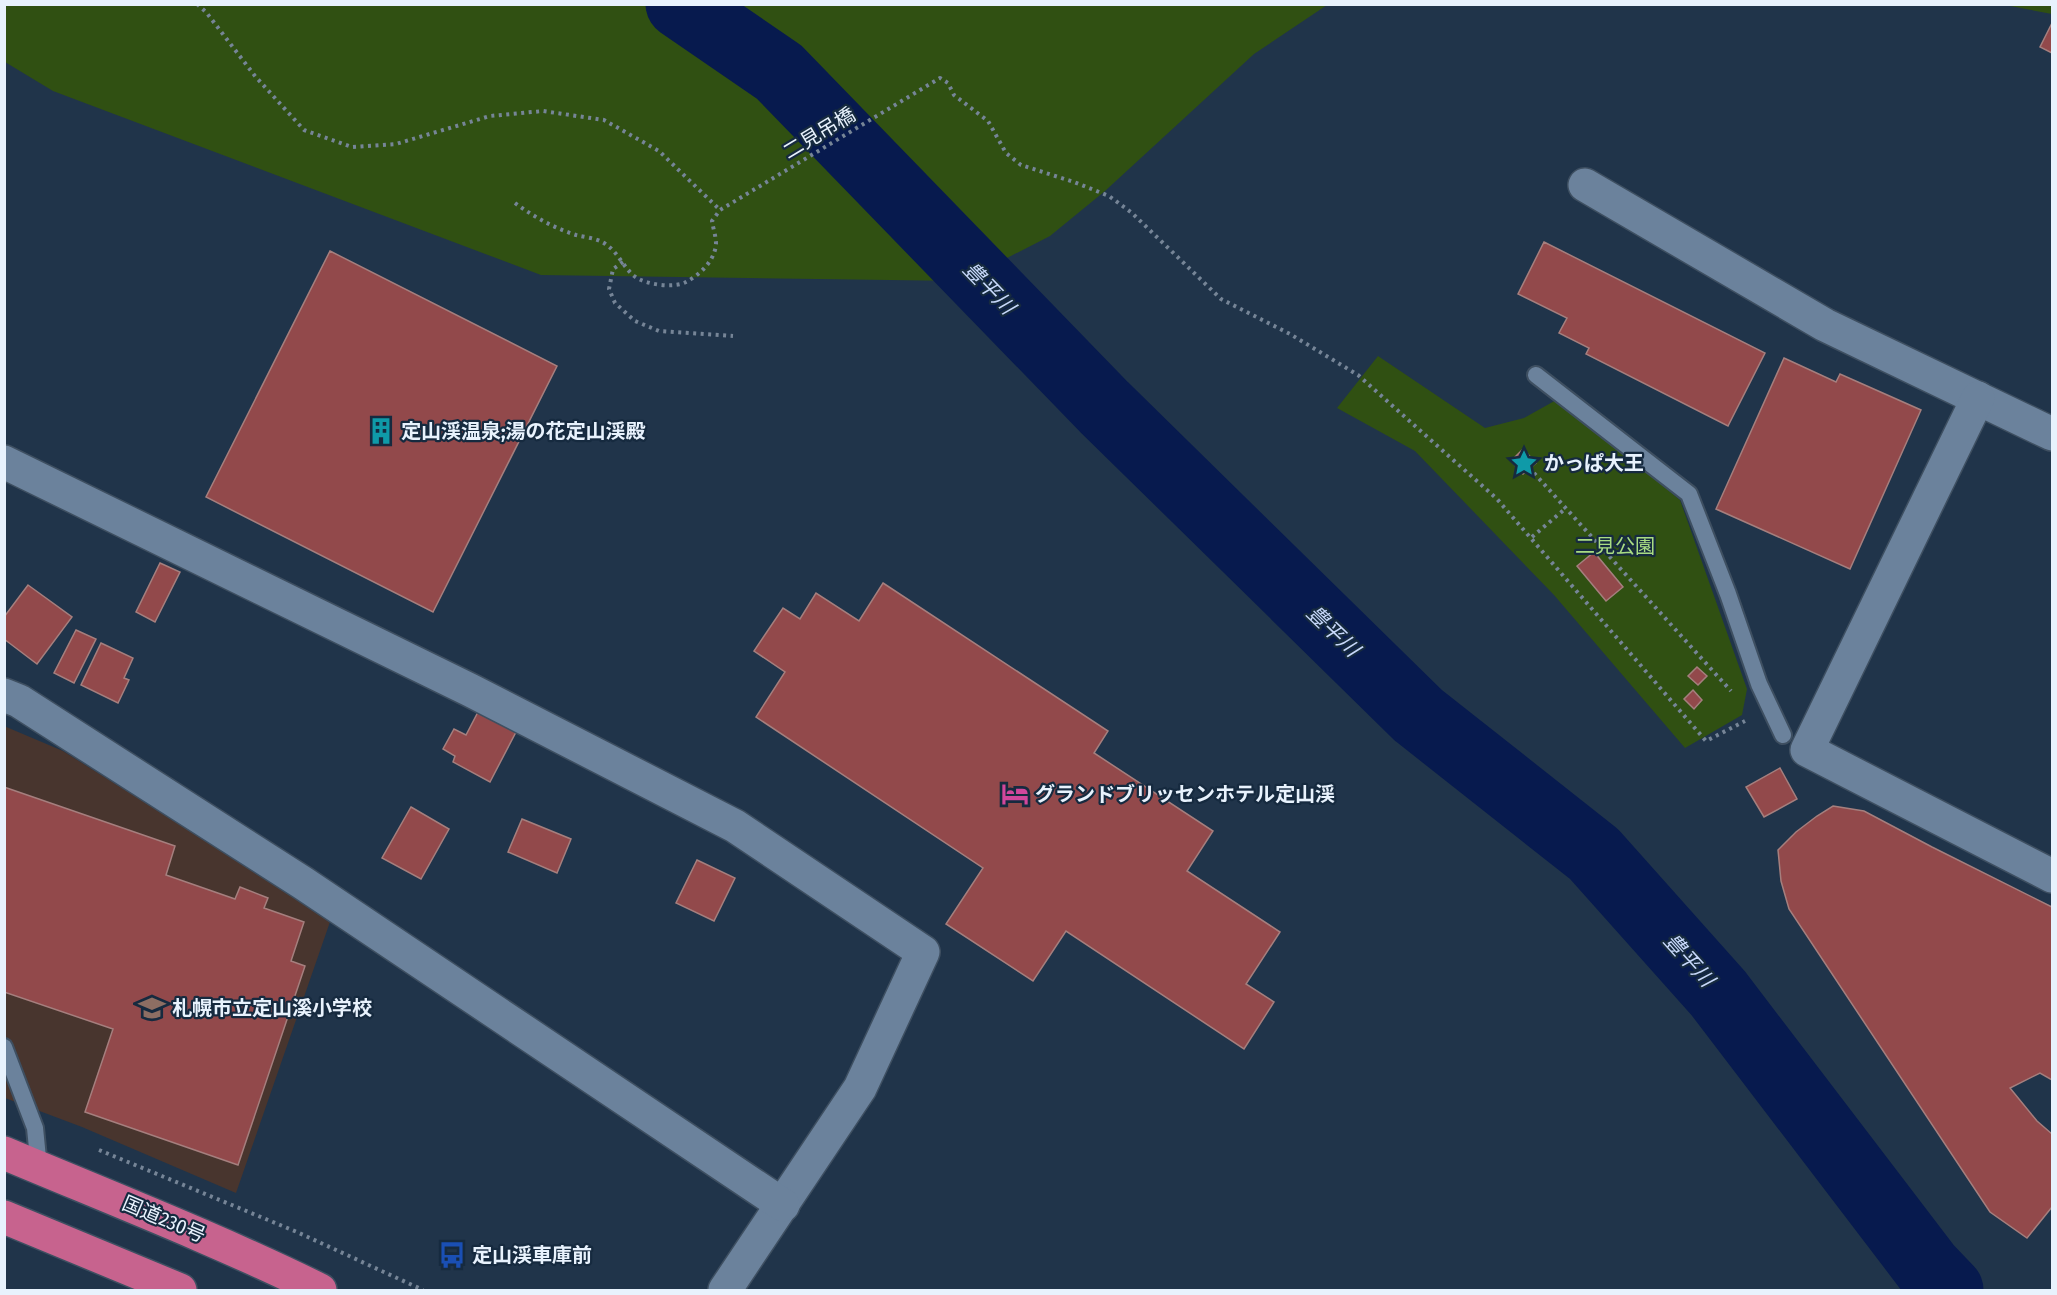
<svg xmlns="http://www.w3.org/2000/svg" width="2057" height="1295" font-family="'Fira Sans Condensed','Noto Sans JP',sans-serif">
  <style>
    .education { fill: #48352e }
    .green { fill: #305012 }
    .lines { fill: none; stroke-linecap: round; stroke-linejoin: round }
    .river { stroke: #071a4e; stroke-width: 69 }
    .building { fill: #92494b; stroke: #a57f7e; stroke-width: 1.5 }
    .service-casing { stroke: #3e4f61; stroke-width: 20 }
    .minor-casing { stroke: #3e4f61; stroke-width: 36 }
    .trunk-casing { stroke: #3e4f61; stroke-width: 36 }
    .path { stroke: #768597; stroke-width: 4; stroke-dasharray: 3 4.5; stroke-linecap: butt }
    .service { stroke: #6b829c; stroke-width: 16 }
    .minor { stroke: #6b829c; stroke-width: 33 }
    .trunk { stroke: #c7638e; stroke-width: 33 }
    .labels { text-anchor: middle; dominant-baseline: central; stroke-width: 4.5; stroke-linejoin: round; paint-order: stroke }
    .street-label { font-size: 20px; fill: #e8f2fd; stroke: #162a3f }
    .poi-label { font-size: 20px; font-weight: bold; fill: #e8f2fd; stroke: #162a3f; text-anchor: start }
    .park-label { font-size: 20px; fill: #a9dc83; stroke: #162a3f }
    .water-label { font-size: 21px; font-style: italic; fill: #c7d8fa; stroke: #162a3f }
  </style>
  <rect width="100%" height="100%" fill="#20344a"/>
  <polygon class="education" points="4,726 63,751 331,919 236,1193 82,1127 5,1098"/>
  <g class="green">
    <polygon points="4,5 5,4 1327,5 1254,54 1105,191 1050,236 962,281 541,275 53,91 5,62"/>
    <polygon points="2005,5 2052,5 2052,14"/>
    <polygon points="1378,356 1485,428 1524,418 1558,399 1680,500 1747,689 1742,715 1685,748 1554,595 1415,451 1337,408"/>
  </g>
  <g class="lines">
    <polyline class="river" points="680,4 779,72 1104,407 1418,715 1594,854 1718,993 1927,1267 1949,1290"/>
  </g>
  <g class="building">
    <polygon points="2052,23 2052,53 2040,47"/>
    <polygon points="1544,242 1765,353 1728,426 1586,354 1589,348 1559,333 1567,318 1518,294"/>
    <polygon points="330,251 557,366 433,612 206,497"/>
    <polygon points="1784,358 1836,382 1840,374 1921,410 1850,569 1716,509"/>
    <polygon points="1523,449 1536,463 1523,474 1511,461"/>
    <polygon points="1594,552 1623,587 1606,601 1577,566"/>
    <polygon points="160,563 180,572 155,622 136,612"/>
    <polygon points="883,583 1108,731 1094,753 1213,831 1187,871 1280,932 1246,984 1274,1002 1244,1049 1066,931 1033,981 946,924 983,868 756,717 785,672 754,651 783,608 800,619 816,593 859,621"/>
    <polygon points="28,585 72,617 37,664 4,639 4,617"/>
    <polygon points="76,630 96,639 74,683 54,673"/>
    <polygon points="101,643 133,658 124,678 129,680 118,703 81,685"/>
    <polygon points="1697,667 1707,676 1698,685 1688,676"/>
    <polygon points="1693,690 1702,700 1694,709 1684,699"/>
    <polygon points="478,712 516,732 490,782 453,762 455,756 443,749 454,729 466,735"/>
    <polygon points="1780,768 1797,799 1764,817 1746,787"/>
    <polygon points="4,787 175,846 166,875 235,899 240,887 268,898 264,908 304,922 291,961 305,966 238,1165 85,1112 113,1029 4,992"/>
    <polygon points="1833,806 1864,811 1932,847 2052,907 2052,1080 2040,1073 2010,1088 2037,1121 2052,1134 2052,1207 2027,1238 1990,1212 1789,909 1781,881 1778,850 1796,832 1817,816"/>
    <polygon points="411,807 449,829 421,879 382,858"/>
    <polygon points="522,819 571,839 557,873 508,852"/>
    <polygon points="697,860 735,878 714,921 676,903"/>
  </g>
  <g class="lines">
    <defs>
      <g id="service">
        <polyline points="1536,375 1689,494 1728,594 1759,684 1783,735"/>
        <polyline points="4,1047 35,1128 39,1168"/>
      </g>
      <g id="minor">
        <polyline points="1585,185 1825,325 2052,434"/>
        <polyline points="1978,398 1807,750 2052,876"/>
        <polyline points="4,462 470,690 735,826 923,952 860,1088 725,1290"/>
        <polyline points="4,695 19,701 303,883 783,1205"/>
      </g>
      <g id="trunk">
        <path d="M4,1153C111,1198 216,1239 320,1290"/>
        <polyline points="4,1217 180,1290"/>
      </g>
    </defs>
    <use href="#service" class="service-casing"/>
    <use href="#minor" class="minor-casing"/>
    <use href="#trunk" class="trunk-casing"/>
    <g class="path">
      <polyline points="197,4 206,12 255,76 304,130 352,147 396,144 490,116 543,111 604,120 659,151 720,210"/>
      <path d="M515,203C534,217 554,228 576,235C584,237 595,238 602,242C620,251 624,273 641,280C652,285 675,288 686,282C700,275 715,260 716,244C716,236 713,228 712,221L720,210L940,78L948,83L954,95L988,121L1006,153L1021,165L1074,182L1109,196L1132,213L1221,299L1290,334L1358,375L1497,499L1706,741L1745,721"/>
      <polyline points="623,262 613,269 609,289 615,303 635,321 659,331 733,336"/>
      <polyline points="1534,473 1731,691"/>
      <polyline points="1532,537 1566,508"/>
      <polyline points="99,1150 297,1232 423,1290"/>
    </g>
    <use href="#service" class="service"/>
    <use href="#minor" class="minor"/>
    <use href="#trunk" class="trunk"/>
  </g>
  <defs>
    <symbol id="building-bare" viewBox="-9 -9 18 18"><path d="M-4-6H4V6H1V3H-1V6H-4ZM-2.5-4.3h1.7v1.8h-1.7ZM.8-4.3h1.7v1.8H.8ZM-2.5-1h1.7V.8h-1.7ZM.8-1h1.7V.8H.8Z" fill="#0f9aa8" stroke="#162a3f" stroke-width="2.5" paint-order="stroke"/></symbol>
    <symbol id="sight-bare" viewBox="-9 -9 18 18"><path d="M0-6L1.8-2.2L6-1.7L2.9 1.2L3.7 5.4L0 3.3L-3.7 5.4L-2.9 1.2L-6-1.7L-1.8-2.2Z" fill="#0f9aa8" stroke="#162a3f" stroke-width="2.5" paint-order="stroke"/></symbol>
    <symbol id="hotel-bare" viewBox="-9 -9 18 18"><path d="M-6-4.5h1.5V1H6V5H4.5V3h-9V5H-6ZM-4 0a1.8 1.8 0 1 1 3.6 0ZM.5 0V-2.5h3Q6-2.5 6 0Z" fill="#d1479c" stroke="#162a3f" stroke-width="2.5" paint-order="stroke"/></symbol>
    <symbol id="school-bare" viewBox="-9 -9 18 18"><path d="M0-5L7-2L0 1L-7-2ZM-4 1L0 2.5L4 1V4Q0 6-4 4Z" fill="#8d6e63" stroke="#162a3f" stroke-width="2.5" paint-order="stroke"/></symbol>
    <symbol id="bus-bare" viewBox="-9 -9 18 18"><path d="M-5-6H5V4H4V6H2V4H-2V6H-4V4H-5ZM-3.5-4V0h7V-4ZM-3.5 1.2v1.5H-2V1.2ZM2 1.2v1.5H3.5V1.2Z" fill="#1a4fb4" stroke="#162a3f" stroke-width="2.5" paint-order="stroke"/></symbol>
  </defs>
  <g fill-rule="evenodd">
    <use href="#building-bare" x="362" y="412" width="38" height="38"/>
    <use href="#sight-bare" x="1505" y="444" width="38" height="38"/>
    <use href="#hotel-bare" x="996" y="775" width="38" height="38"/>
    <use href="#school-bare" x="133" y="989" width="38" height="38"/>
    <use href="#bus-bare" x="433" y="1236" width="38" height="38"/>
  </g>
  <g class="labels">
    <g class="street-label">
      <text transform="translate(819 133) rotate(-31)">二見吊橋</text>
      <text transform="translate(164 1219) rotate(23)">国道230号</text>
    </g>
    <g class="poi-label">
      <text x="401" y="431">定山渓温泉;湯の花定山渓殿</text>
      <text x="1544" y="463">かっぱ大王</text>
      <text x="1035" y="794">グランドブリッセンホテル定山渓</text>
      <text x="172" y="1008">札幌市立定山溪小学校</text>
      <text x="472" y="1255">定山渓車庫前</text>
    </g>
    <g class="park-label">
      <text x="1615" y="546">二見公園</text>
    </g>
    <g class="water-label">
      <text transform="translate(989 288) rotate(46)">豊平川</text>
      <text transform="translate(1333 631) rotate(44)">豊平川</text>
      <text transform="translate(1689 960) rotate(48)">豊平川</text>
    </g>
  </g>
  <rect width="2057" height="1295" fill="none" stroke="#e8f2fd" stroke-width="12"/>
</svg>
